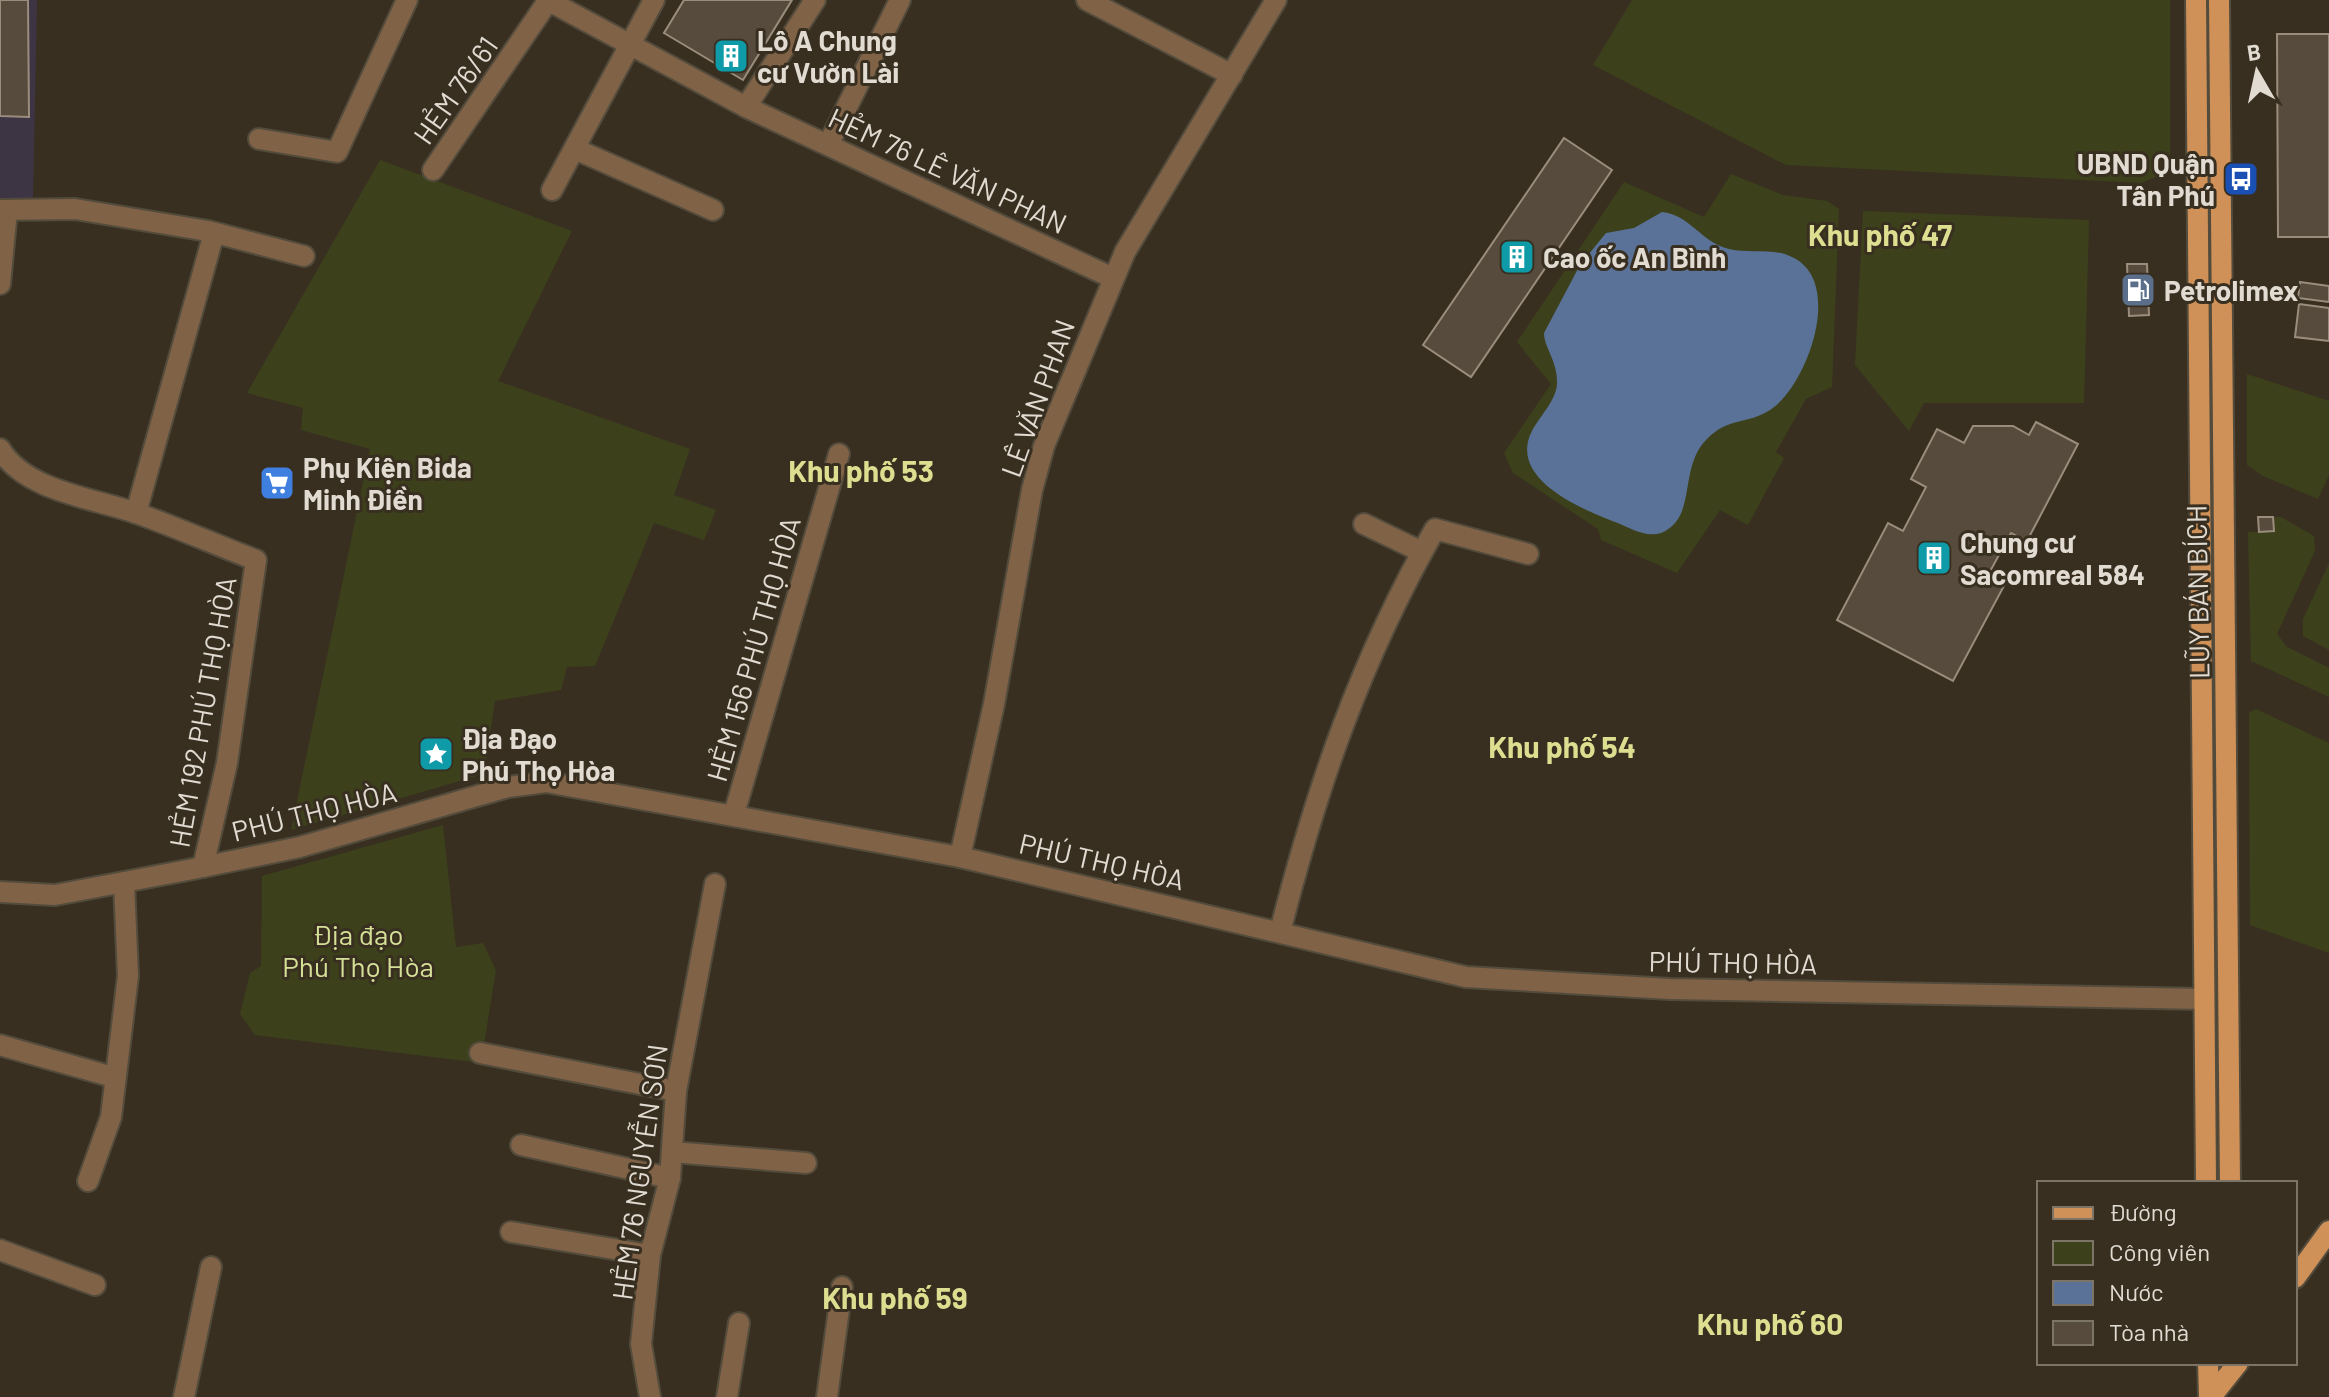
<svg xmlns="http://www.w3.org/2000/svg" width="2329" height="1397" font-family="Barlow,sans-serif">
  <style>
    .education { fill: #3d3444 }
    .green { fill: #3c411c }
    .water { fill: #5a7297 }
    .building { fill: #574b3d; stroke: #9a8d7d; stroke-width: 2 }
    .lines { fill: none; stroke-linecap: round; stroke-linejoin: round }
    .minor-casing { stroke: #534b3c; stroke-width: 24 }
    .major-casing { stroke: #534b3c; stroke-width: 24 }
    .minor { stroke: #806247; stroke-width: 20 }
    .major { stroke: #cf9157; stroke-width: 20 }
    .labels { text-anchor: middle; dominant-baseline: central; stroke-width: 6; stroke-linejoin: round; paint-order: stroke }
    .poi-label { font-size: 28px; font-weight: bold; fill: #e1dbd2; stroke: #382f20; text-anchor: start }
    .street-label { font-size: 28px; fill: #e1dbd2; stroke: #382f20 }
    .park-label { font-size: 28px; fill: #d5e097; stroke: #382f20 }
    .neighbourhood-label { font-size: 30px; font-weight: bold; fill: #ddde90; stroke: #382f20 }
  </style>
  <rect width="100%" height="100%" fill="#382f20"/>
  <polygon class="education" points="0,0 37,0 33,201 0,200"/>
  <g class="green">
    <polygon points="1632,0 2170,0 2170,170 2142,183 1786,165 1593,65"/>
    <polygon points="380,160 572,231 498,381 690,449 674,495 716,510 704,540 654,523 595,666 567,667 561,690 495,701 484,774 291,830 370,449 301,430 303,408 247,393"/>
    <polygon points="1731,174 1783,195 1827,201 1839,209 1832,387 1806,399 1776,452 1784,458 1748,525 1720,510 1677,573 1601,540 1598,529 1513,473 1504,453 1551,384 1517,342 1624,182 1704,217"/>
    <polygon points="1863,211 2089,220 2084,403 1924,403 1909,431 1855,365"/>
    <polygon points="2247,374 2329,401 2329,475 2318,499 2263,476 2247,465"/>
    <polygon points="2273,517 2281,517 2314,536 2315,551 2277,634 2287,647 2329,668 2329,697 2251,661 2248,532 2273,531"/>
    <polygon points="2329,563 2329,650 2303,636 2303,619"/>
    <polygon points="2256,709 2329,743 2329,953 2250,925 2249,713"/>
    <polygon points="443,825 456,947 483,943 496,970 481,1063 255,1035 240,1014 250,973 261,966 262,876"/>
  </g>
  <path class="water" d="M1662,212C1689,214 1702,243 1729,249C1750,254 1774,247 1794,258C1844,284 1807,386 1770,410C1747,425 1729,416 1706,440C1681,466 1694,508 1671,527C1652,543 1634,529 1615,522C1584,510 1507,479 1532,431C1539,417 1556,401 1557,384C1558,361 1544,348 1544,333L1580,265L1606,233L1634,228Z"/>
  <g class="building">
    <polygon points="0,0 28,0 29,117 0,116"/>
    <polygon points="684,0 792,0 743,80 664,33"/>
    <polygon points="2277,34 2329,34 2329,237 2278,237"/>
    <polygon points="1564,138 1612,170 1471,377 1423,345"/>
    <polygon points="2127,264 2147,264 2149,315 2129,316"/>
    <polygon points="2300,282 2329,286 2329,302 2298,298"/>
    <polygon points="2299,304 2329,308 2329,341 2295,337"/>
    <polygon points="2036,422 2078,444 2027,541 2011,533 1988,575 2005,584 1953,681 1837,620 1888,523 1903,531 1926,487 1911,479 1937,429 1964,443 1973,426 2013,426 2029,435"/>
    <polygon points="2258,517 2273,517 2274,531 2259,532"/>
  </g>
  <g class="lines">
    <defs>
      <g id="minor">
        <polyline points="547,0 746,107 1113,278"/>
        <polyline points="1087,0 1232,75"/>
        <polyline points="746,107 815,0"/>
        <polyline points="259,139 337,152 407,0"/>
        <polyline points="828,145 900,0"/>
        <polyline points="575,149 713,210"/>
        <polyline points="433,170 548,1"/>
        <polyline points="552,190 654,0"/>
        <polyline points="0,210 75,209 208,231 304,256"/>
        <polyline points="0,284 7,210"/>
        <path d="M0,449C25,491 93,498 136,513C176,527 216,545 256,560L227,763L203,867"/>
        <polyline points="136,513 214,233"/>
        <polyline points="1364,524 1422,552"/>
        <polyline points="734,814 839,454"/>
        <polyline points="960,857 994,704 1032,490 1044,446 1125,252 1276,0"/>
        <polyline points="0,892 55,895 193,869 300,847 508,787 546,782 960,857 1466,977 1670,989 2204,999"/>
        <path d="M1280,932C1317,786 1360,661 1435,529L1528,554"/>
        <polyline points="0,1045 113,1077"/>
        <polyline points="480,1053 676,1091"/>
        <polyline points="521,1145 670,1178"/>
        <polyline points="672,1152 806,1163"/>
        <polyline points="88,1181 111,1117 128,976 124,883"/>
        <polyline points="511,1232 650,1255"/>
        <polyline points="0,1250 95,1285"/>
        <polyline points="184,1397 211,1267"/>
        <polyline points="650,1397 641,1344 650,1255 670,1178 676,1091 715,884"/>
        <polyline points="727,1397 739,1323"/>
        <polyline points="827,1397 842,1287"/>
      </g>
      <g id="major">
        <polyline points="2196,0 2206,1183"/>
        <polyline points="2219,0 2230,1183"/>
        <polyline points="2295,1278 2329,1231"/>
        <polyline points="2208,1363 2209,1397"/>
        <polyline points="2211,1397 2238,1363"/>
      </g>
    </defs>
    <use href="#minor" class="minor-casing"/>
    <use href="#major" class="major-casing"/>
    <use href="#minor" class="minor"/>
    <use href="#major" class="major"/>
  </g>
  <defs>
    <symbol id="building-square" viewBox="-11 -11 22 22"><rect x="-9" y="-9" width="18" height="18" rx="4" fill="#0f9aa8" stroke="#382f20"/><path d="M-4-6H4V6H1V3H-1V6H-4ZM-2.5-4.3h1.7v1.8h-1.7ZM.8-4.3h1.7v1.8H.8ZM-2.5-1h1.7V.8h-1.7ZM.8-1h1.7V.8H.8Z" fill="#fff"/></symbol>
    <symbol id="bus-square" viewBox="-11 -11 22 22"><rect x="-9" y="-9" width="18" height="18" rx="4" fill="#1a4fb4" stroke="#382f20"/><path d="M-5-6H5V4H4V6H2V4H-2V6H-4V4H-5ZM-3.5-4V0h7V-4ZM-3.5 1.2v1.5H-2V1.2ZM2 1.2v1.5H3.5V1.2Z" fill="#fff"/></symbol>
    <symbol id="fuel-square" viewBox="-11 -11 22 22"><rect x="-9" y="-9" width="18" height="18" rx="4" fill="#5c6f8a" stroke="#382f20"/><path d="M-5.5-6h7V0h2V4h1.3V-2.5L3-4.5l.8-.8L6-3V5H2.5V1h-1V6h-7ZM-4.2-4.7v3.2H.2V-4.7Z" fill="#fff"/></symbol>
    <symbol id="supermarket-square" viewBox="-11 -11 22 22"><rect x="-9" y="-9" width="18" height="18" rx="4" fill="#3f7fe0" stroke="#382f20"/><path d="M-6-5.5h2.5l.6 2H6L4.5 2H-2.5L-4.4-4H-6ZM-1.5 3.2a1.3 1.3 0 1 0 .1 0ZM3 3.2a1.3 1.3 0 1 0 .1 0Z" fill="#fff"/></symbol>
    <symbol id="sight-square" viewBox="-11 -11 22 22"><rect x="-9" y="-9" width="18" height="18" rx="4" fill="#0f9aa8" stroke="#382f20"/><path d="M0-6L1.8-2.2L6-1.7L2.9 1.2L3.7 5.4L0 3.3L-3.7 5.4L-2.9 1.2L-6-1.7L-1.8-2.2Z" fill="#fff"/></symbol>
  </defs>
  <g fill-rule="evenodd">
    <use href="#building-square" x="711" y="36" width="40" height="40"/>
    <use href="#bus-square" x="2221" y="159" width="40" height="40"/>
    <use href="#building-square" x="1497" y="237" width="40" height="40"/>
    <use href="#fuel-square" x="2118" y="270" width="40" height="40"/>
    <use href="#supermarket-square" x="257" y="463" width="40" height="40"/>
    <use href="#building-square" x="1914" y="538" width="40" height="40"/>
    <use href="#sight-square" x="416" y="734" width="40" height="40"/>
  </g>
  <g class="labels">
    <g class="poi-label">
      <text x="757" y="40">Lô A Chung<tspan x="757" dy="32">cư Vườn Lài</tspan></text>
      <text x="2215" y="163" text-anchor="end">UBND Quận<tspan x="2215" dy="32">Tân Phú</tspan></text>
      <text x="1543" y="257">Cao ốc An Bình</text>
      <text x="2164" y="290">Petrolimex</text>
      <text x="303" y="467">Phụ Kiện Bida<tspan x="303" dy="32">Minh Điền</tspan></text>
      <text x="1960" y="542">Chung cư<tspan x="1960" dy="32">Sacomreal 584</tspan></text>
      <text x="462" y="738">Địa Đạo<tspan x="462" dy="32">Phú Thọ Hòa</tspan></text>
    </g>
    <g class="street-label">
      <text transform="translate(455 90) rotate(-55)">HẺM 76/61</text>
      <text transform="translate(948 170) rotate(25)">HẺM 76 LÊ VĂN PHAN</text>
      <text transform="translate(1037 398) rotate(-70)">LÊ VĂN PHAN</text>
      <text transform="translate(2197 592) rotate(-91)">LŨY BÁN BÍCH</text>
      <text transform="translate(753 649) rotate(-74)">HẺM 156 PHÚ THỌ HÒA</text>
      <text transform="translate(202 712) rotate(-80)">HẺM 192 PHÚ THỌ HÒA</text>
      <text transform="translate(314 811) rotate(-14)">PHÚ THỌ HÒA</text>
      <text transform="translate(1102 861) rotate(13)">PHÚ THỌ HÒA</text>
      <text transform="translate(1733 962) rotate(1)">PHÚ THỌ HÒA</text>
      <text transform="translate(639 1172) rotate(-82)">HẺM 76 NGUYỄN SƠN</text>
    </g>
    <g class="park-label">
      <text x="358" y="934">Địa đạo<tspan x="358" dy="32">Phú Thọ Hòa</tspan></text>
    </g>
    <g class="neighbourhood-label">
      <text x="1880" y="234">Khu phố 47</text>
      <text x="861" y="470">Khu phố 53</text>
      <text x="1562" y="746">Khu phố 54</text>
      <text x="895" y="1297">Khu phố 59</text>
      <text x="1770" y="1323">Khu phố 60</text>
    </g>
  </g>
  <rect x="2037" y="1181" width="260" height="184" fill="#382f20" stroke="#7c7467" stroke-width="2"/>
  <rect x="2053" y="1207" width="40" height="12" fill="#cf9157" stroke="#7c7467" stroke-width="2"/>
  <text x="2109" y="1221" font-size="24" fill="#e1dbd2">Đường</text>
  <rect x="2053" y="1241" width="40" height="24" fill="#3c411c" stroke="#7c7467" stroke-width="2"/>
  <text x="2109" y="1261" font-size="24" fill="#e1dbd2">Công viên</text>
  <rect x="2053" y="1281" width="40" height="24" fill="#5a7297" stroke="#7c7467" stroke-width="2"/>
  <text x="2109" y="1301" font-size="24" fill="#e1dbd2">Nước</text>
  <rect x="2053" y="1321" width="40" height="24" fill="#574b3d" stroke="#7c7467" stroke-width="2"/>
  <text x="2109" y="1341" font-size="24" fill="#e1dbd2">Tòa nhà</text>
  <g transform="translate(2257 72) rotate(351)" stroke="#382f20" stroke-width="6" paint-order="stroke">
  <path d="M0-6L14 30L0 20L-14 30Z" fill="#e1dbd2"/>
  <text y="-12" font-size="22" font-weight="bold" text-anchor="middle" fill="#e1dbd2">B</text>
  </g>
</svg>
